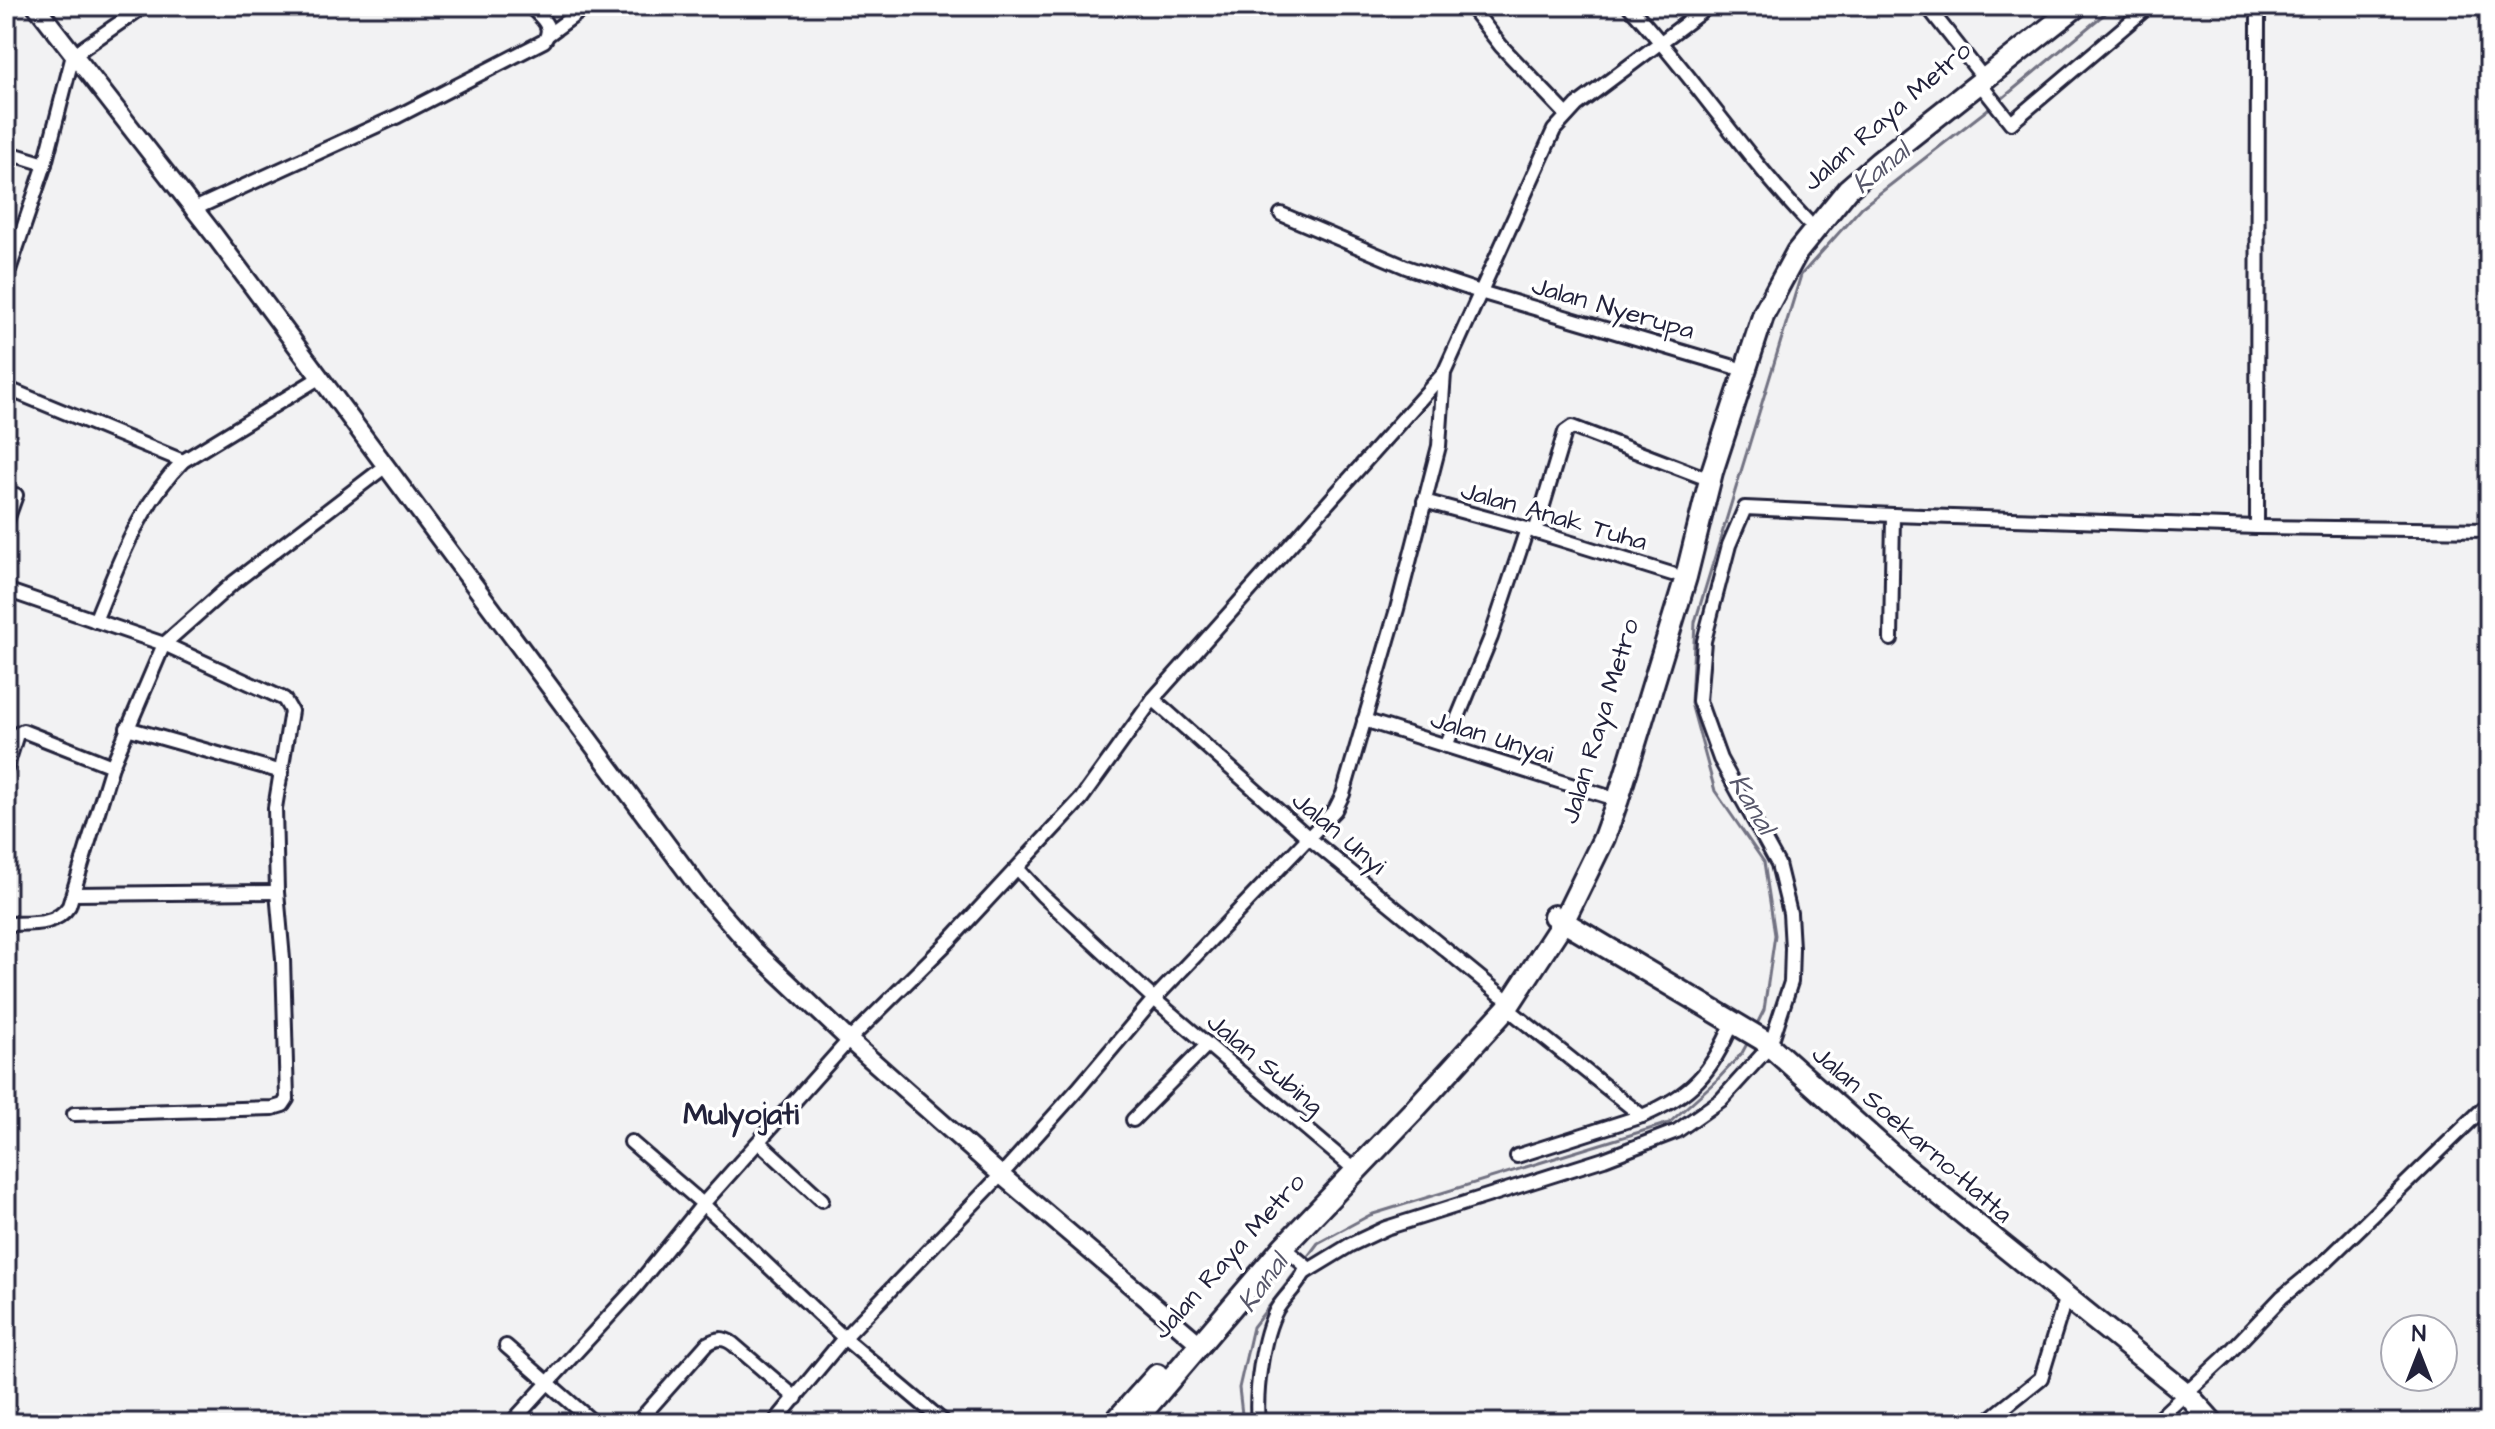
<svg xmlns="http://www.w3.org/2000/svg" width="2495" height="1429" font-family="'Architects Daughter',sans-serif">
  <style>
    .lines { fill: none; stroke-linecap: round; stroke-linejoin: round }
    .stream { stroke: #727282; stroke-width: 3 }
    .minor-casing { stroke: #22223b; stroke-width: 18 }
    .tertiary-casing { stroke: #22223b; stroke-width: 22 }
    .primary-casing { stroke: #22223b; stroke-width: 26 }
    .trunk-casing { stroke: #22223b; stroke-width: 26 }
    .minor { stroke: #fff; stroke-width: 12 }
    .tertiary { stroke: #fff; stroke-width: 16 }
    .primary { stroke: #fff; stroke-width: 20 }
    .trunk { stroke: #fff; stroke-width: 20 }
    .labels { text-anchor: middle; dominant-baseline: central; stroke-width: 7; stroke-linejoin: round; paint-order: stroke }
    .street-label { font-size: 26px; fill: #22223b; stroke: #fff }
    .water-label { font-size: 28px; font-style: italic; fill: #58586b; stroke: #fff }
    .quarter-label { font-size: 30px; font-weight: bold; fill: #22223b; stroke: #fff }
  </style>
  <rect width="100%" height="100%" fill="#f2f2f3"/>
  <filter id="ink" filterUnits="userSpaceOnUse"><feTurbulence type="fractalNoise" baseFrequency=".0125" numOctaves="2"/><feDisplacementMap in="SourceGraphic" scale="16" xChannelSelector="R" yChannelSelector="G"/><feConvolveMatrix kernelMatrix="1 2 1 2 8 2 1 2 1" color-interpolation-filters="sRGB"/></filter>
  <g filter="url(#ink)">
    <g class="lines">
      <g class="stream">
        <polyline points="1998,102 2114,6"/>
        <polyline points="1756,1026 1764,1010 1775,935 1764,862 1715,791 1691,703 1695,622 1801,275 1862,207 1992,106"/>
        <polyline points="1306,1259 1318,1243 1370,1215 1669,1123 1717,1080 1742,1053 1749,1040"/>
        <polyline points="1243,1423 1239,1388 1253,1327 1301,1265"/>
      </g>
      <defs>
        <g id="minor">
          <polyline points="1470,6 1501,46 1567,115"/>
          <path d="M1629,6C1692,75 1743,153 1807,221"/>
          <polyline points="1927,6 1978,71"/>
          <polyline points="549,34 587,6"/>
          <polyline points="1980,84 2011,123 2149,6"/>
          <polyline points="6,152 45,164"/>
          <path d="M192,210L398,116L544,41C555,26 540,17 530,6"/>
          <polyline points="1281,214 1406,267 1480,292 1734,367"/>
          <polyline points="6,279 45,164 73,55 144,6"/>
          <polyline points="6,388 183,461"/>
          <polyline points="1424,501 1527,529 1672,574"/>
          <polyline points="1893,515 2257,527 2489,530"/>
          <polyline points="6,523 16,495"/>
          <polyline points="2257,527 2258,6"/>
          <polyline points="1535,532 1565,432 1572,427 1700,476"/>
          <polyline points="6,590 164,644 284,699 291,711 275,808 277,892 283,959 287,1099 283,1105 273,1108 74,1114"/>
          <path d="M95,621C119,563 138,507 183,461L319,378"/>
          <polyline points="1153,699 1309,838 1501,995"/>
          <polyline points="1364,720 1606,796"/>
          <polyline points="127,728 282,772"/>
          <polyline points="1446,746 1491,637 1527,529"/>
          <polyline points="6,769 17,734 23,731 112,766"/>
          <polyline points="1018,869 1042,895 1154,999 1348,1164"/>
          <polyline points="74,894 277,892"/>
          <path d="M6,924C30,923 55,927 69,906L112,766L164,644L233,583L387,465"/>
          <path d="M1507,1008L1642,1116C1692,1095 1712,1072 1733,1022"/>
          <polyline points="1133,1120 1206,1046"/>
          <polyline points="631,1142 703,1204 844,1338 945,1423"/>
          <polyline points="760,1143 822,1200"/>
          <polyline points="1517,1156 1642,1116"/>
          <polyline points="1304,1273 1350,1245 1386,1228 1604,1159 1677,1131 1721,1100 1770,1046 1791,982 1792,948 1790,913 1778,864 1720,759 1699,701 1704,641 1729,545 1745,508 1893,515 1891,639"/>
          <polyline points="506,1346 594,1423"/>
          <polyline points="511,1423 635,1288 703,1204 849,1040 950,940 1081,799 1153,699 1443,374"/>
          <path d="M637,1423L707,1344C717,1338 723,1337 733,1344L796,1398"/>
          <polyline points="774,1423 844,1338 1001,1175 1078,1089 1154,999 1335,810 1343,794 1397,609 1439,446 1444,373 1554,130 1577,105 1709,6"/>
          <path d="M1258,1423C1255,1393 1262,1336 1277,1309C1286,1295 1301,1283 1307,1267L1283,1247"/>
          <polyline points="1985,1423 2041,1378 2066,1296"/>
          <polyline points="2154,1423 2226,1356 2282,1297 2326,1261 2489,1103"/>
        </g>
        <polyline id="tertiary" points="36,6 215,236 699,888 753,949 849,1040 1001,1175 1201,1345"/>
        <polyline id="primary" points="1554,916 1763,1040 1904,1166 2187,1394 2213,1423"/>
        <g id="trunk">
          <polyline points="1114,1423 1157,1375"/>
          <polyline points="1133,1423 1283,1247 1413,1111 1507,1008 1563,922 1604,838 1618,799 1686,577 1712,472 1764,313 1797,252 1848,189 1879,162 2077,6"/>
        </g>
      </defs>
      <use href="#minor" class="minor-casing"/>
      <use href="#tertiary" class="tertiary-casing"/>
      <use href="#primary" class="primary-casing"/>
      <use href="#trunk" class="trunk-casing"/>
      <use href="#minor" class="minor"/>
      <use href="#tertiary" class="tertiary"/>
      <use href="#primary" class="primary"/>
      <use href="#trunk" class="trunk"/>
    </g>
  </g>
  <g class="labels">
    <g class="street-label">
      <text transform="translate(1887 116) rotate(-41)">Jalan Raya Metro</text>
      <text transform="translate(1613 308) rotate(16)">Jalan Nyerupa</text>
      <text transform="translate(1554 516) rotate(16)">Jalan Anak Tuha</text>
      <text transform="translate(1600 721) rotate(-73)">Jalan Raya Metro</text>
      <text transform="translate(1492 737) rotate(17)">Jalan Unyai</text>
      <text transform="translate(1339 833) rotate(40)">Jalan Unyi</text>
      <text transform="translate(1265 1064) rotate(40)">Jalan Subing</text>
      <text transform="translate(1912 1134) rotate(41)">Jalan Soekarno-Hatta</text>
      <text transform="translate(1229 1256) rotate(-48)">Jalan Raya Metro</text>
    </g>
    <g class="water-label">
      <text transform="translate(1881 168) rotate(-39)">Kanal</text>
      <text transform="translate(1752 804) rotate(59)">Kanal</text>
      <text transform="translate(1263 1283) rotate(-54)">Kanal</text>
    </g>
    <g class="quarter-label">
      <text x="741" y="1115">Mulyojati</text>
    </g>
  </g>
  <rect width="2495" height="1429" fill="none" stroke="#fff" stroke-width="32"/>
  <rect x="16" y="16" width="2463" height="1397" fill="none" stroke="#22223b" stroke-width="3" filter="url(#ink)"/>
  <g transform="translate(2419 1353)"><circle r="38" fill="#ffffff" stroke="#a7a7b1" stroke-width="2"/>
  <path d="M0-6L14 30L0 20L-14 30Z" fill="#22223b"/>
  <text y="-12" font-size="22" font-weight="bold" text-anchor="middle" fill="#22223b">N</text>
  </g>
</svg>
